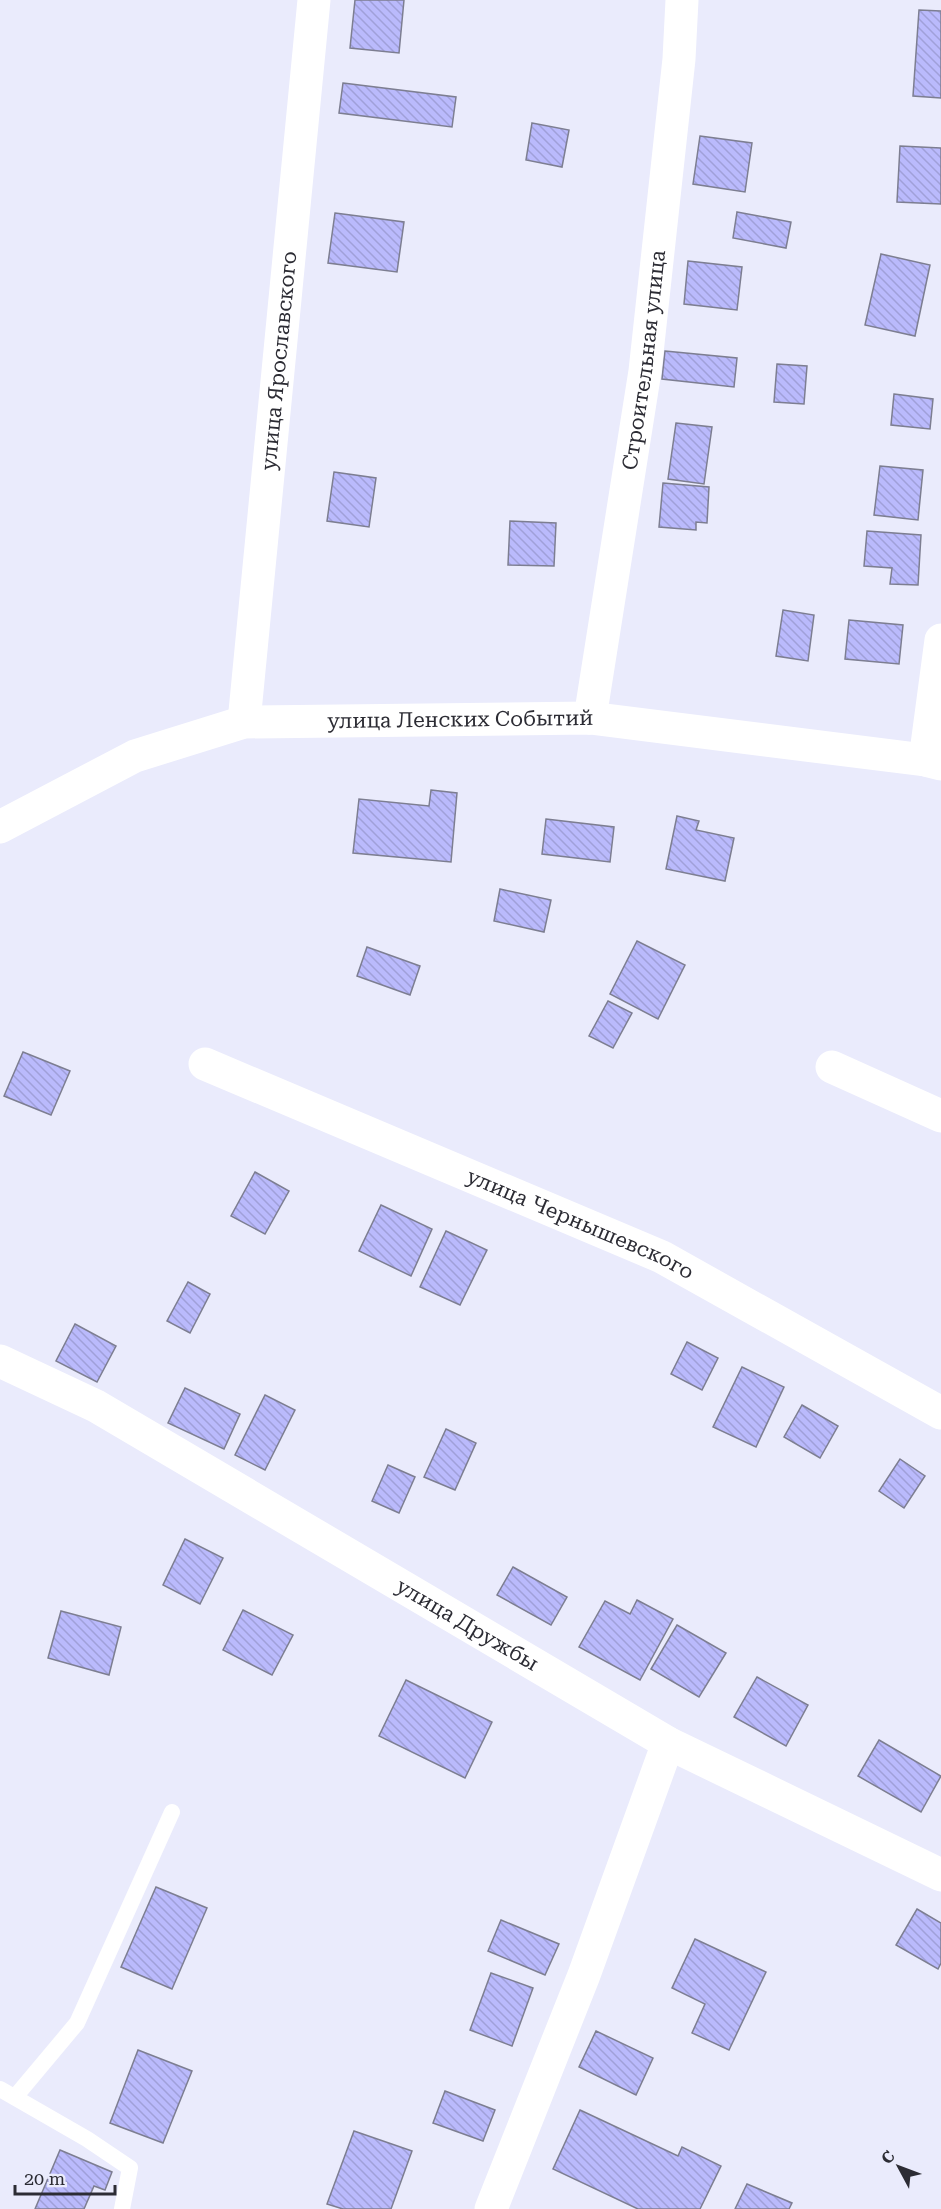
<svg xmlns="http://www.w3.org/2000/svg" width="941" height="2209" font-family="'Roboto Serif',serif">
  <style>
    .building { fill: url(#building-back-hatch); stroke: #7d7e91; stroke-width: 1.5 }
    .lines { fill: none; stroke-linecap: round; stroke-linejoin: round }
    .lane { stroke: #fff; stroke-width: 16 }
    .street { stroke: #fff; stroke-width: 33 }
    .labels { text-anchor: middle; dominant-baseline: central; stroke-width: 4.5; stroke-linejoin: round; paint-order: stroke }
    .street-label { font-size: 21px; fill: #2c2c34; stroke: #eaebfc }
  </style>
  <defs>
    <pattern id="building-back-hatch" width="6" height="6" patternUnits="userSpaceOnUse" patternTransform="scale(1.5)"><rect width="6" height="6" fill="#babafc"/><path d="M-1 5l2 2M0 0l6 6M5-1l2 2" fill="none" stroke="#a0a0d9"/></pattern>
  </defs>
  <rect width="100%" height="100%" fill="#eaebfc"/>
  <g class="building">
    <polygon points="355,0 404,0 399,53 350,48"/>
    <polygon points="919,10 941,11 941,98 913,96"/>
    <polygon points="343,83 456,97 452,127 339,113"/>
    <polygon points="532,123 569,130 562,167 526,160"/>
    <polygon points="700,136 752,143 745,192 693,184"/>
    <polygon points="900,146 941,148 941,204 897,202"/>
    <polygon points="737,212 791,222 786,248 733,238"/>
    <polygon points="335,213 404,222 397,272 328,263"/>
    <polygon points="881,254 930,265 915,336 865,325"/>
    <polygon points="688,261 742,267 737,310 684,304"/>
    <polygon points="665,351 737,358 734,387 662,379"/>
    <polygon points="777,364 807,366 804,404 774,402"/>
    <polygon points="894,394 933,399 930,429 891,425"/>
    <polygon points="676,423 712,427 704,484 668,479"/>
    <polygon points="880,466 923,470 918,520 874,515"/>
    <polygon points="334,472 376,478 369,527 327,521"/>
    <polygon points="663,483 709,487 707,523 696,522 696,530 659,527"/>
    <polygon points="510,521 556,523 554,566 508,565"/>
    <polygon points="867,531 921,535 918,585 890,584 892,568 864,566"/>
    <polygon points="783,610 814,615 808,661 776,656"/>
    <polygon points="849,620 903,625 899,664 845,659"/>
    <polygon points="431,790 457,793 451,862 353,853 359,799 429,806"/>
    <polygon points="677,816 699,821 696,830 734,838 725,881 666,869"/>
    <polygon points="546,819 614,827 610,862 542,854"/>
    <polygon points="500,889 551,900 544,932 494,921"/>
    <polygon points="637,941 685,965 658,1019 610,994"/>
    <polygon points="367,947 420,966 410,995 357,976"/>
    <polygon points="608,1001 632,1013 613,1048 589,1036"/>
    <polygon points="23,1052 70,1071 51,1115 4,1096"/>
    <polygon points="255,1172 289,1191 265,1234 231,1216"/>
    <polygon points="381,1205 432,1229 411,1276 359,1251"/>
    <polygon points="446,1231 487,1250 460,1305 420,1287"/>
    <polygon points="188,1282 210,1294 190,1333 167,1321"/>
    <polygon points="75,1324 116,1346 97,1382 56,1361"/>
    <polygon points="687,1342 718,1358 702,1390 671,1374"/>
    <polygon points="742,1367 784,1387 756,1447 713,1427"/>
    <polygon points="185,1388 240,1414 224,1449 168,1423"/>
    <polygon points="265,1395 295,1410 265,1470 235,1455"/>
    <polygon points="802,1405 838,1426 820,1458 784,1437"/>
    <polygon points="446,1429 476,1443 455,1490 424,1477"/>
    <polygon points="900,1459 925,1476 904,1508 879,1491"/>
    <polygon points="388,1465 415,1477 399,1513 372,1501"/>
    <polygon points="185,1539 223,1558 200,1604 163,1585"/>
    <polygon points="513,1567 567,1597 551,1625 497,1595"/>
    <polygon points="637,1600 673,1619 640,1680 579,1647 605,1601 630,1614"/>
    <polygon points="243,1610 293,1635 272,1675 223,1650"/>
    <polygon points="61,1611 121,1627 109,1675 48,1658"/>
    <polygon points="677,1625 726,1653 699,1697 651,1669"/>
    <polygon points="757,1677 808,1705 786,1746 734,1717"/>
    <polygon points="406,1680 492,1722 465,1778 379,1736"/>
    <polygon points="879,1740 941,1776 921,1812 858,1776"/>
    <polygon points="156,1887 207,1908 172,1989 121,1967"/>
    <polygon points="917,1909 941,1923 941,1963 938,1969 896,1945"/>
    <polygon points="501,1920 559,1944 545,1975 488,1951"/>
    <polygon points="695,1939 766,1972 729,2050 692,2033 705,2004 672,1988"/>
    <polygon points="491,1973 533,1988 512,2046 470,2030"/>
    <polygon points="596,2031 653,2058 636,2095 579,2067"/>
    <polygon points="138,2050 192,2071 163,2143 110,2123"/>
    <polygon points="445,2091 495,2110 483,2141 433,2123"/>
    <polygon points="580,2110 678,2156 682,2147 721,2166 700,2209 638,2209 553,2169"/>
    <polygon points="354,2131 412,2151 391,2209 343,2209 327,2204"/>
    <polygon points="60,2150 112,2172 105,2190 94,2186 84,2209 35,2209"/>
    <polygon points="747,2184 792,2203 789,2209 735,2209"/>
  </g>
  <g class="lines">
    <g class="lane">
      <polyline points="0,2089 87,2139 130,2168 122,2209"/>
      <polyline points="15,2097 77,2023 172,1812"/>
    </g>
    <g class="street">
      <path id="s1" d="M590,718L645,371L679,59L682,0"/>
      <path id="s2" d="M244,722L314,0"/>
      <polyline points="925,760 941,640"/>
      <path id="s3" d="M0,827L135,756L244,722L590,718L925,760L941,764"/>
      <path id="s4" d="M205,1064L662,1257L941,1413"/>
      <polyline points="832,1067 941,1116"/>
      <path id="s5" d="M0,1361L96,1406L668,1743L941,1875"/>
      <polyline points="491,2209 584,1975 668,1743"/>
    </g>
  </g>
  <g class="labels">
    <g class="street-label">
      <text stroke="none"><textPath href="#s1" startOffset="362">Строительная улица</textPath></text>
      <text stroke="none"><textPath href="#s2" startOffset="363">улица Ярославского</textPath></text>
      <text stroke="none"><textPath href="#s3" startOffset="483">улица Ленских Событий</textPath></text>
      <text stroke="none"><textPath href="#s4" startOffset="408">улица Чернышевского</textPath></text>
      <text stroke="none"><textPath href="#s5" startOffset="537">улица Дружбы</textPath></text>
    </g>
  </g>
  <g transform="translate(899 2167) rotate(311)" stroke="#eaebfc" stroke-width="4.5" paint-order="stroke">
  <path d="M0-4.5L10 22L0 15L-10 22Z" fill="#2c2c34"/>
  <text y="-9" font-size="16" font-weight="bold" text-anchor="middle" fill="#2c2c34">С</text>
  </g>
  <path d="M15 2185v9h100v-9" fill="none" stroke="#2c2c34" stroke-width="3"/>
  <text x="24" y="2185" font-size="18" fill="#2c2c34" stroke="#eaebfc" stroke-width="4.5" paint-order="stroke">20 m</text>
</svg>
